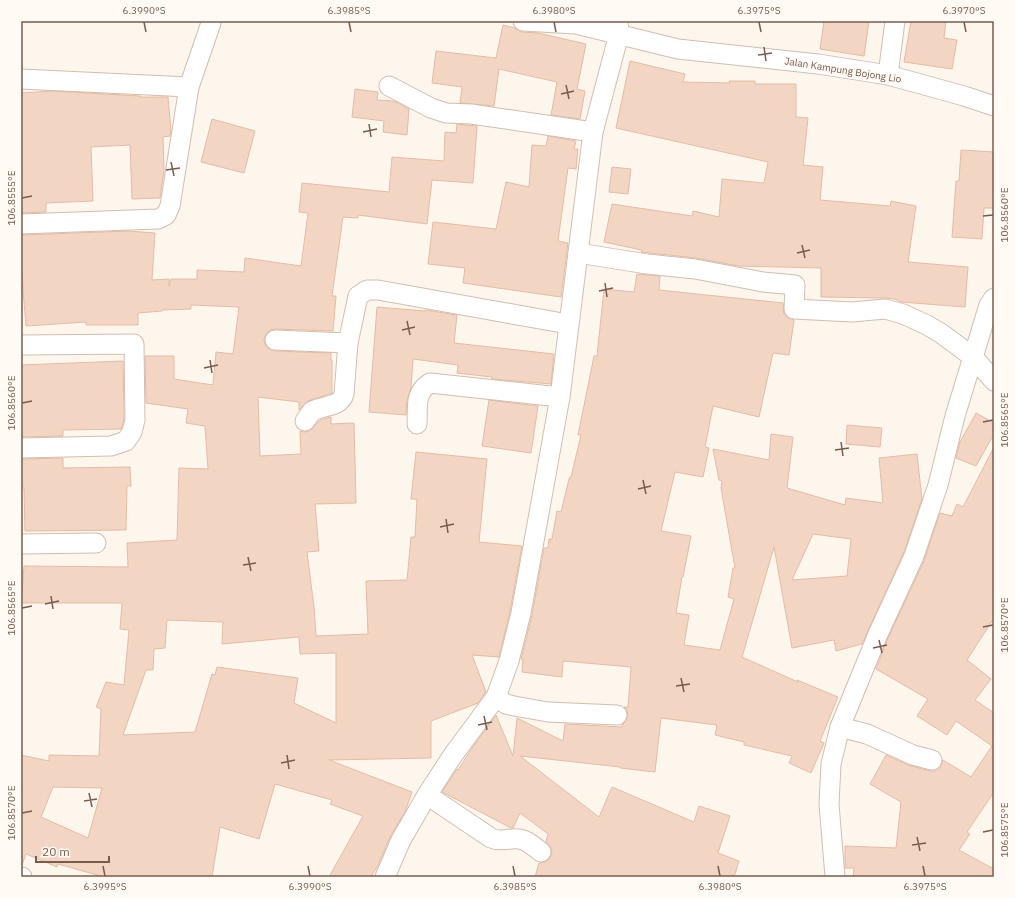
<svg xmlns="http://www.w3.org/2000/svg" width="1015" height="898" font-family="'IBM Plex Sans',sans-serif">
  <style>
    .building { fill: #f3d5c3; stroke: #e6bba3; fill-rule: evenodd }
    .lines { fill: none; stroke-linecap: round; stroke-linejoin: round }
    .minor-casing { stroke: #d1beb0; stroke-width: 21 }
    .minor { stroke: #fff; stroke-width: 19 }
    .ticks { fill: none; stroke: #7a5c4d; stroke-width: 1.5 }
    .labels { text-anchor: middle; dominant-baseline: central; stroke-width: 3; stroke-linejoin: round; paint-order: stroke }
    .street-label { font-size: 10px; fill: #7a5c4d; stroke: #fffaf3 }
    .neatline { fill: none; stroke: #7a5c4d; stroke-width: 1.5 }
    .ticks-label { font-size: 10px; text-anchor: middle; fill: #7a5c4d }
  </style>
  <rect width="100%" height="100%" fill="#fdf6ec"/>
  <g class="building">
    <polygon points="824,21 869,21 864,56 820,49"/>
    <polygon points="911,21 946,21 944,38 957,40 952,69 904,62"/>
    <polygon points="503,25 515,28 522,32 538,33 586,44 577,89 585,91 580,119 551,115 557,82 499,69 494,106 460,103 462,87 432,83 436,51 496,58"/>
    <polygon points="630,61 685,74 683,82 730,83 729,81 755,81 755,84 796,84 796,117 808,118 803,165 823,167 820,200 890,206 891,201 916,206 908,262 968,267 965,307 901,302 895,299 884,298 821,297 821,268 738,266 696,258 641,252 642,250 604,242 612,204 692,216 693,211 719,217 722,179 764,183 768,162 616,128"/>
    <polygon points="355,89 378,92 377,100 394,101 409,109 407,135 383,132 384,121 352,117"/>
    <polygon points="52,91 140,96 140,97 168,97 171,130 170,136 163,137 164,171 160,198 132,199 130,145 91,147 93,201 46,203 46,212 21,213 21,93"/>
    <polygon points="212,119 255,131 244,173 201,162"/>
    <path d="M457,124L477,126L473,183L432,180L427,224L358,215V218L343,217L332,296H336L333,331L275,329L270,330L266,334L264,340L265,345L269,349L274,351L331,353V360H332V393L308,401L299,410V402L258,397L260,456L301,454L300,431L304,432L310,431L320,420L331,417V424L354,423L356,503L315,504L319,551L307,552L314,607L316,636L368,634L366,581L407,580L411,537H415L417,499H411L416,452L487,459L479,542L522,546L510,611L499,657L472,655L486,692L478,703L431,721V758L329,760L412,792L405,812L391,835L378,865L371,877H329L363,816L330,804L332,800L275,784L259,839L220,827L212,877H104L58,864L57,867L26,854L22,865L21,864V755L49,761V755L99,756L101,709L96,707L106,682L124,685L129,630L120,629L122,603H21L24,566L128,567L127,543L177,540L179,468L208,469L205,426L186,423L188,409L146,403L145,356H174V379L213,385L216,352L233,354L239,307L191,305V309L162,310V311L138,313V325H86V322L26,326L21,265V235L128,231L155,233L152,280L169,279V286L171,279H197V270L244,272L245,258L301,266L308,213L299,212L302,183L389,192L392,157L444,161L445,132L456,133ZM167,620L223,622L222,644L299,637L300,654L336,653V723L294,703L298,678L217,667L215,675L212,674L195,732L123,735L146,670H153L154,649L165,648ZM53,787L102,788L88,838L41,817Z"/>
    <polygon points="548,136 576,141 574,149 578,149 576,169 568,168 558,241 568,243 561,297 463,283 465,268 428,264 433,222 496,229 506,182 529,187 532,145 546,146"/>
    <polygon points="961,150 994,152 994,208 984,208 982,239 952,237 956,181 959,181"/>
    <polygon points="612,167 631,169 628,194 609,192"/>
    <path d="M637,274L660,276L659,290L783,303L784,314L788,318L794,320L789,355L773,353L759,417L713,406L705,447L709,448L703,477L675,472L661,531L691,536L683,577H682L676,613L689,615L684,645L720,650L734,599L728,597L733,568H735L721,488L722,481L719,480L713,449L769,460L771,434L793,437L787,488L845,505L846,498L883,503L879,458L917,454L922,499L904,552L862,644L836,651L834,640L792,648L774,547L742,657L798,682L797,680L838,697L820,741L824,743L811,773L789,763L792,756L744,745V742L715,735L717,725L661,718L655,772L620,768V767L520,756L599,817L612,787L694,822L699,806L730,816L718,853L739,861L734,877H535L539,863L545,862L549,859L552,854L551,848L546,842L548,834L520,813L513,828H511L442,792L457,769L458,770L472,748L496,715L513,756L517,718L563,741L565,724L622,727V725L626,721L628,715L627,710L624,707H628L631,667L563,661L562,677L522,672L523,659H521L532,615L544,548H548L549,539H552L557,511L561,512L569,479L570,477H571L581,435H578L594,356H597L604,289L634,292ZM813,534L851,539L847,576L792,580Z"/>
    <polygon points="377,307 425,311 425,310 457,315 454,343 554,354 551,384 492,379 492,377 457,373 458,365 413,359 411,388 407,400 406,415 369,412"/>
    <polygon points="123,361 124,420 121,429 63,430 63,436 21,437 21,365"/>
    <polygon points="489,400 538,406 531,453 482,446"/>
    <polygon points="976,413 994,423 994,434 976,466 956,458 960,442"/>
    <polygon points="847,425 882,428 880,447 846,444"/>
    <polygon points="994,447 994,618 967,660 991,679 975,700 994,713 994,792 967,832 970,834 959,850 994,869 994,877 853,877 854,868 845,868 845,846 896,848 901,802 870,784 886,755 908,765 930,771 935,771 940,768 943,760 971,777 992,746 956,721 947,735 917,716 928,699 876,669 888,638 924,561 940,513 952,516 957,504 963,507"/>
    <polygon points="63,458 63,468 130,467 131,486 127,486 126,530 25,531 24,488 21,488 21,459"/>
  </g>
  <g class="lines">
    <defs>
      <g id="minor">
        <polyline points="523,21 576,24 678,49 818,64 888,75 964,96 994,106"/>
        <polyline points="888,75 895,21"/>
        <polyline points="21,79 189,87"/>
        <polyline points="389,86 431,108 446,113 471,114 593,132"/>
        <polyline points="21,224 158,219 166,215 170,206 189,87 211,23"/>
        <polyline points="578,253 647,264 695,269 763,282 795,285 794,309 852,312 885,309 903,314 927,325 942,334 973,357 994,381"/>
        <polyline points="275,340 348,343 358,296 367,290 378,290 568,324"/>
        <polyline points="21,345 134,344 135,420 132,432 126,441 111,446 21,448"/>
        <path d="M305,421L312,411C323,405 340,408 344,394L348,343"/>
        <path d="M417,424C418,407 414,393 430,383L560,397"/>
        <polyline points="21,544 96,543"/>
        <polyline points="496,697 506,704 514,706 548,712 617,715"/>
        <polyline points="840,727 867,734 913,755 932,760"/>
        <path d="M427,795L491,838C502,843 509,837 519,839C527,840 535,847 541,852"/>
        <polyline points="21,877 22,877"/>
        <polyline points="385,877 401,840 427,795 453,755 496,697 509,661 521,613 560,397 578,253 593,132 619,34 618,21"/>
        <polyline points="835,877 829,804 831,764 840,727 878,634 914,556 938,485 955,416 989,305 994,298"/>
      </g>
    </defs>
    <use href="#minor" class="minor-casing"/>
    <use href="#minor" class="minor"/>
  </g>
  <path class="ticks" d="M144,22L146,32M349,22L351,32M554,22L556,32M759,22L761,32M964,22L966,32M764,47L766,61M758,55L772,53M566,85L569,99M561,94L574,91M369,124L371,137M363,132L377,129M171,162L174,176M166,170L180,168M22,198L32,196M983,216L993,215M802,245L805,258M797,253L810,250M605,283L607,297M599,291L613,288M407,321L410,335M402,330L415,327M210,360L212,373M204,368L218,365M22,403L32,401M983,422L993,420M841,442L843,456M835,450L849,448M643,480L646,494M638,489L651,486M446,519L448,533M440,527L454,524M248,557L251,571M243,565L256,563M51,596L53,609M45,604L59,601M22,608L32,606M983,627L993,625M879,640L882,653M873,648L887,645M681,678L684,692M676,686L690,684M484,716L487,730M478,725L492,722M287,755L289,769M281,763L295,760M89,793L92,807M84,801L97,799M22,813L32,811M983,832L993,830M917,837L920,851M912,845L926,843M103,866L105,876M308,866L310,876M513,866L515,876M718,866L720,876M923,866L925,876"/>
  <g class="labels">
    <g class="street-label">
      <text transform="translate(843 70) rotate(9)">Jalan Kampung Bojong Lio</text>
    </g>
  </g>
  <rect width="1015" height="898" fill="none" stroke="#fffaf3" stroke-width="44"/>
  <path d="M36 856v6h73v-6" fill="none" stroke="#7a5c4d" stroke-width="2"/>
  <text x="42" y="856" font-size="12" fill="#7a5c4d" stroke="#fffaf3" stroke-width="3" paint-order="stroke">20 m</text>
  <rect x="22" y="22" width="971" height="854" class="neatline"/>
  <g class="ticks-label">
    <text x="144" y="14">6.3990°S</text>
    <text x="349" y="14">6.3985°S</text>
    <text x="554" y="14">6.3980°S</text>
    <text x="759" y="14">6.3975°S</text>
    <text x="964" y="14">6.3970°S</text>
    <text transform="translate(11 198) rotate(-90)" y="4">106.8555°E</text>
    <text transform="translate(1004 215) rotate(-90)" y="4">106.8560°E</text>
    <text transform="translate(11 403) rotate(-90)" y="4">106.8560°E</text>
    <text transform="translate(1004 420) rotate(-90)" y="4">106.8565°E</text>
    <text transform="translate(11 608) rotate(-90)" y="4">106.8565°E</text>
    <text transform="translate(1004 625) rotate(-90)" y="4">106.8570°E</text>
    <text transform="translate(11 813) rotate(-90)" y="4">106.8570°E</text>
    <text transform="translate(1004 830) rotate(-90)" y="4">106.8575°E</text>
    <text x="105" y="890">6.3995°S</text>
    <text x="310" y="890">6.3990°S</text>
    <text x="515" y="890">6.3985°S</text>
    <text x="720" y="890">6.3980°S</text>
    <text x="925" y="890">6.3975°S</text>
  </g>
</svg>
